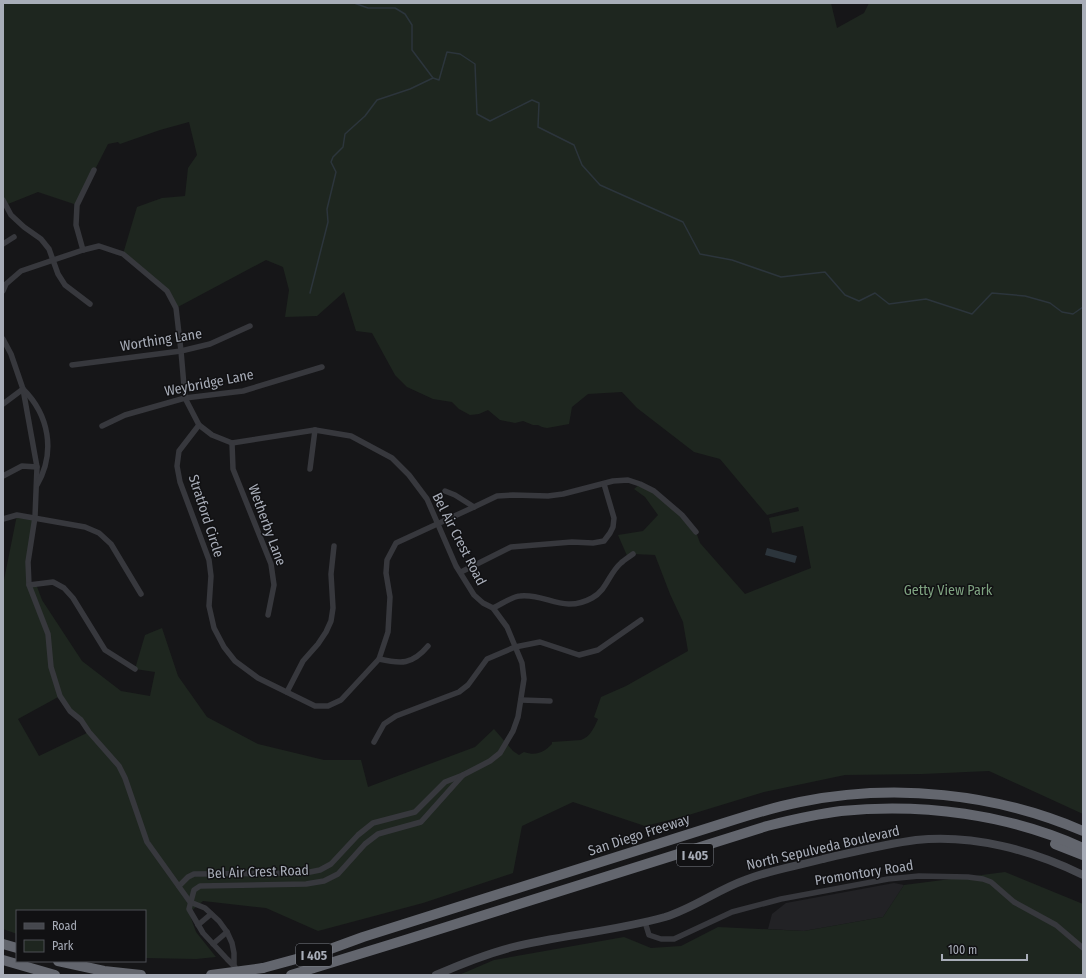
<svg xmlns="http://www.w3.org/2000/svg" width="1086" height="978" font-family="'Fira Sans Condensed',sans-serif">
  <style>
    .built { fill: #222225 }
    .green { fill: #1e261f; fill-rule: evenodd }
    .water { fill: #2c353c }
    .lines { fill: none; stroke-linecap: round; stroke-linejoin: round }
    .stream { stroke: #2c353c; stroke-width: 1.5 }
    .street { stroke: #37383d; stroke-width: 5.5 }
    .secondary { stroke: #45474d; stroke-width: 8 }
    .highway { stroke: #63666e; stroke-width: 10 }
    .highway-bridge { stroke: #63666e; stroke-width: 10 }
    .labels { text-anchor: middle; dominant-baseline: central; stroke-width: 3; stroke-linejoin: round; paint-order: stroke }
    .shield { fill: #111113; stroke: #7b7e86; stroke-width: 1 }
    .shield-label { font-size: 13px; font-weight: bold; fill: #a8adb8 }
    .street-label { font-size: 14px; fill: #a8adb8; stroke: #111113 }
    .park-label { font-size: 14px; fill: #7fa381; stroke: #111113 }
  </style>
  <rect width="100%" height="100%" fill="#161618"/>
  <polygon class="built" points="894,883 904,885 883,917 804,931 768,929 772,914 786,903"/>
  <g class="green">
    <path d="M3,3H831L837,28L864,13L869,3H1083V814L989,771L922,774L845,775L764,792L682,817L645,826L573,802L522,826L513,873L423,903L318,931L266,908L203,901L189,913L196,932L216,957L196,959L145,958V911H17V934L3,929V585L17,515L35,517L28,562L29,585L36,584L42,600L82,661L121,691L150,696L155,672L135,669L145,635L162,628L178,676L207,717L258,744L324,760H361L368,787L475,747L494,729L513,751L519,755L524,752C536,756 543,753 552,744V742L581,740C590,737 594,728 598,719L594,717L601,697L626,686L688,651L683,622L670,594L655,555L634,554L628,558L618,535L643,531L658,515L645,497L634,489L640,484L654,491L696,532L700,543L745,594L811,568L803,526L772,533L769,518L799,511L798,507L767,515L720,459L694,452L637,408L622,392L588,394L572,407L569,424L547,428L542,427L538,425H533L523,421L515,423L500,420L488,410L479,414L470,415L459,409L452,402L433,399L407,387L395,375L372,333L356,331L344,292L317,316L285,317L289,290L283,267L266,260L176,308L167,291L123,254L137,207L162,198L185,196L188,168L197,155L189,122L160,130L120,144L118,142L108,144L77,205L38,192L3,206ZM60,696L89,732L39,756L18,719Z"/>
    <polygon points="1005,872 1083,904 1083,975 459,975 494,960 624,937 651,948 681,946 718,927 804,931 883,917 904,885"/>
  </g>
  <polygon class="water" points="767,548 797,556 795,563 765,555"/>
  <g class="lines">
    <g class="stream">
      <polyline points="354,3 368,8 395,8 405,14 412,25 412,50 433,78 439,80 447,52 460,54 475,64 477,114 490,121 532,100 539,103 538,127 574,145 582,165 600,185 683,222 700,254 732,260 781,277 825,272 845,295 859,301 875,293 889,304 926,299 972,314 992,293 1025,296 1050,303 1062,312 1073,314 1083,307"/>
      <polyline points="310,293 328,222 327,209 336,172 331,162 333,157 343,147 345,134 365,116 377,100 410,89 433,78"/>
    </g>
    <g class="street">
      <polyline points="3,200 11,215 24,227 41,239 49,249 58,274 65,285 90,304"/>
      <polyline points="3,244 14,237"/>
      <polyline points="83,250 76,225 77,205 94,170"/>
      <polyline points="3,291 6,284 21,271 83,250 99,246 123,254 167,291 176,308 181,351 185,398 199,425 212,435 232,443 315,430 351,436 392,458 409,475 427,499 456,566 474,595 483,603 493,608 507,627 522,663 524,679 518,717 513,731 500,753 490,761 463,775 445,782 415,812 373,823 358,835 331,864 320,870 305,873 194,874 188,877 179,886"/>
      <polyline points="3,339 11,354 23,389 37,467 35,517 28,562 29,585 48,634 51,667 60,696 70,711 81,720 89,732 119,766 125,778 147,842 190,902 205,908 219,921 227,932 232,943 234,953 234,965"/>
      <polyline points="72,365 181,351 210,344 250,326"/>
      <path d="M3,404L23,389C49,415 56,452 37,485"/>
      <polyline points="199,425 179,451 177,466 180,482 209,560 211,576 209,606 214,628 224,647 235,661 258,678 315,706 328,706 341,700 379,659 388,632 390,597 386,573 387,560 396,543 474,507 497,496 513,495 548,496 563,494 613,481 628,480 640,484 654,491 682,515 696,532"/>
      <polyline points="102,426 125,415 185,398 243,391 322,367"/>
      <polyline points="232,443 233,469 271,564 274,585 268,615"/>
      <polyline points="310,469 315,430"/>
      <polyline points="3,476 22,466 37,467"/>
      <polyline points="445,491 455,495 474,507"/>
      <polyline points="3,519 17,515 85,527 99,533 111,544 141,594"/>
      <polyline points="461,572 511,547 572,542 593,543 604,541 610,533 613,527 614,518 604,484"/>
      <polyline points="29,585 53,582 64,588 73,598 105,650 135,669"/>
      <path d="M493,608C500,605 513,596 520,596C546,593 563,614 592,598C607,590 609,573 621,563C624,560 629,557 633,554"/>
      <path d="M379,659C401,664 412,665 428,646"/>
      <polyline points="287,692 303,661 318,644 326,632 331,621 333,608 331,574 334,546"/>
      <polyline points="521,700 550,701"/>
      <polyline points="374,742 384,724 396,716 459,692 468,685 487,659 515,647 540,642 579,655 598,650 641,620"/>
      <polyline points="645,922 649,935 661,939 674,939 732,912 781,899 888,879 919,876 968,877 983,879 991,882 1014,902 1056,925 1083,948"/>
      <polyline points="198,925 211,914"/>
      <polyline points="213,944 227,932"/>
      <polyline points="235,967 227,959 203,933 189,909 194,890 200,886 306,884 324,881 338,874 365,844 378,834 421,822 463,775"/>
    </g>
    <path class="secondary" d="M436,975C461,964 486,954 513,947C563,935 615,931 665,917C694,908 717,890 745,880C770,870 797,866 823,859C854,852 885,844 916,840C973,834 1032,850 1083,875"/>
    <g class="highway">
      <polyline points="1055,844 1083,855"/>
      <polyline points="3,944 17,948"/>
      <polyline points="3,960 55,975"/>
      <polyline points="58,961 104,971 141,975"/>
      <path d="M263,968L322,952L363,937L724,823C749,815 774,807 800,802C894,783 995,793 1083,831"/>
      <path d="M291,975L405,940L767,826C791,820 816,814 841,811C923,803 1008,814 1083,848"/>
    </g>
    <polyline class="highway-bridge" points="211,975 263,968"/>
  </g>
  <g class="labels">
    <g class="shield">
      <rect x="677" y="844" width="36" height="22" rx="3"/>
      <rect x="296" y="944" width="36" height="22" rx="3"/>
    </g>
    <g class="shield-label">
      <text x="695" y="855">I 405</text>
      <text x="314" y="955">I 405</text>
    </g>
    <g class="street-label">
      <text transform="translate(161 340) rotate(-9)">Worthing Lane</text>
      <text transform="translate(209 383) rotate(-11)">Weybridge Lane</text>
      <text transform="translate(206 516) rotate(72)">Stratford Circle</text>
      <text transform="translate(267 525) rotate(70)">Wetherby Lane</text>
      <text transform="translate(459 539) rotate(63)">Bel Air Crest Road</text>
      <text transform="translate(639 835) rotate(-18)">San Diego Freeway</text>
      <text transform="translate(823 848) rotate(-13)">North Sepulveda Boulevard</text>
      <text transform="translate(258 872) rotate(-2)">Bel Air Crest Road</text>
      <text transform="translate(864 873) rotate(-9)">Promontory Road</text>
    </g>
    <g class="park-label">
      <text x="948" y="590">Getty View Park</text>
    </g>
  </g>
  <rect width="1086" height="978" fill="none" stroke="#a8adb8" stroke-width="8"/>
  <rect x="16" y="910" width="130" height="52" fill="#111113" stroke="#4d4f55"/>
  <rect x="24" y="923" width="20" height="6" fill="#45474d" stroke="#4d4f55"/>
  <text x="52" y="930" font-size="12" fill="#a8adb8">Road</text>
  <rect x="24" y="940" width="20" height="12" fill="#1e261f" stroke="#4d4f55"/>
  <text x="52" y="950" font-size="12" fill="#a8adb8">Park</text>
  <path d="M942 954v6h85v-6" fill="none" stroke="#a8adb8" stroke-width="2"/>
  <text x="948" y="954" font-size="12" fill="#a8adb8" stroke="#111113" stroke-width="3" paint-order="stroke">100 m</text>
</svg>
